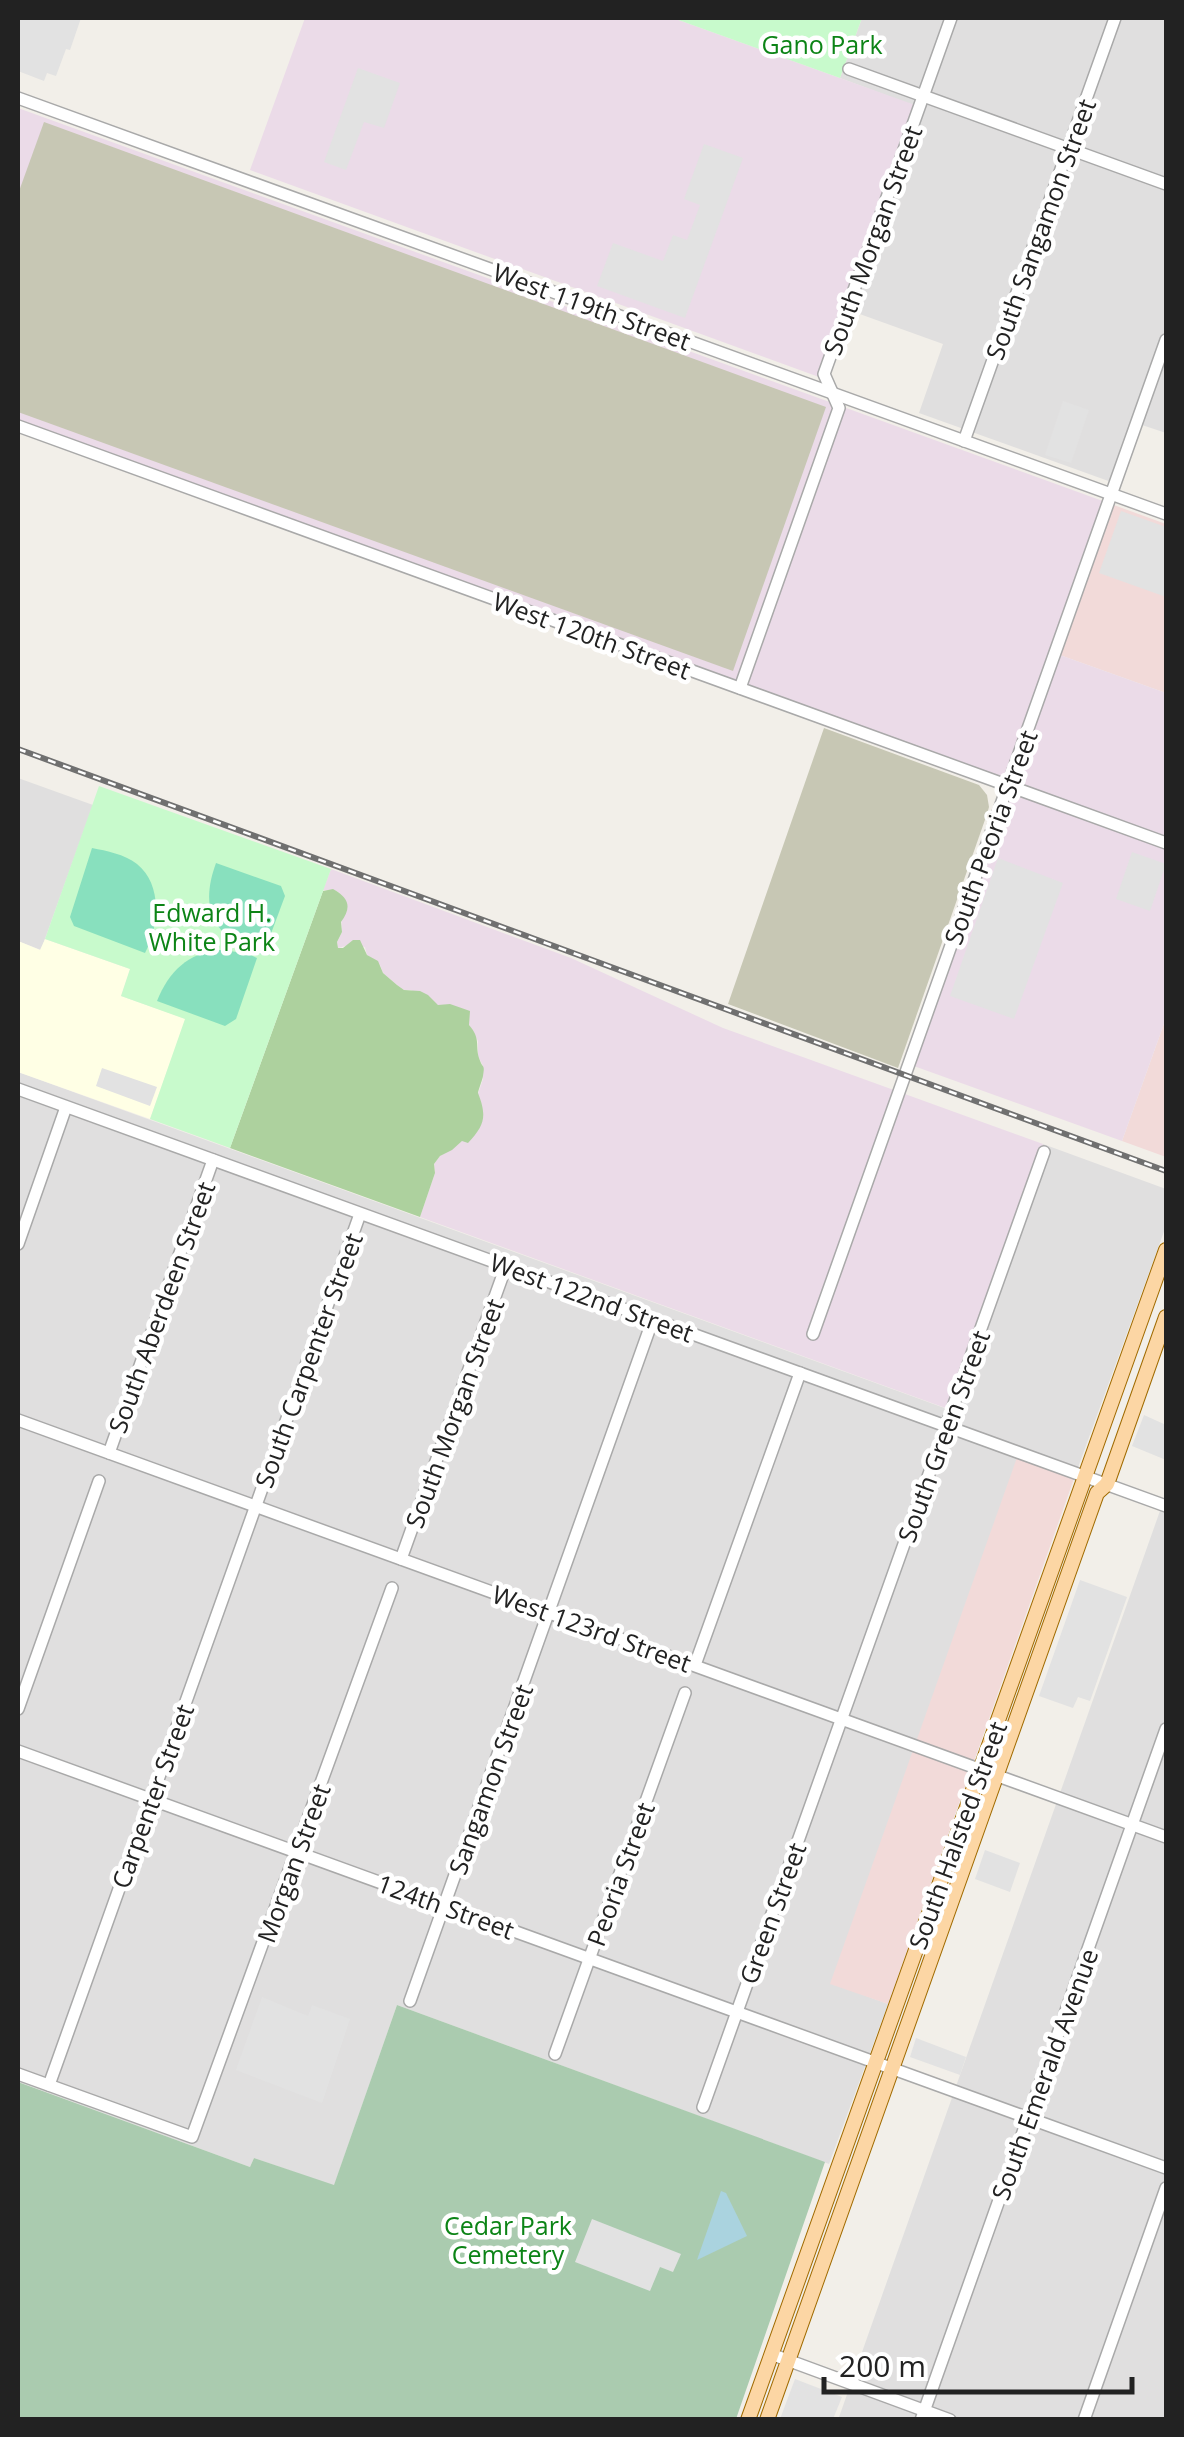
<svg xmlns="http://www.w3.org/2000/svg" width="1184" height="2437" font-family="'Open Sans',sans-serif">
  <style>
    .residential { fill: #e0dfdf }
    .commercial { fill: #f2dad9 }
    .industrial { fill: #ebdbe8 }
    .education { fill: #ffffe5 }
    .construction { fill: #c7c7b4 }
    .forest { fill: #add19e }
    .cemetery { fill: #aacbaf }
    .park { fill: #c8facc }
    .pitch { fill: #88e0be }
    .parking { fill: #e2e2e2 }
    .water { fill: #aad3df }
    .lines { fill: none; stroke-linecap: round; stroke-linejoin: round }
    .minor-casing { stroke: #a9a9a9; stroke-width: 14 }
    .major-casing { stroke: #a06b00; stroke-width: 16 }
    .minor { stroke: #fff; stroke-width: 11 }
    .major { stroke: #fcd6a4; stroke-width: 14 }
    .rail-casing { stroke: #707070; stroke-width: 6 }
    .rail { stroke: #fff; stroke-width: 2.5; stroke-dasharray: 8; stroke-linecap: butt }
    .labels { text-anchor: middle; dominant-baseline: central; stroke-width: 9; stroke-linejoin: round; paint-order: stroke }
    .park-label { font-size: 25px; fill: #0c8416; stroke: #fff }
    .street-label { font-size: 25px; fill: #222; stroke: #fff }
  </style>
  <rect width="100%" height="100%" fill="#f2efe9"/>
  <g class="residential">
    <polygon points="862,18 1166,18 1166,433 1136,423 1114,483 919,413 943,344 843,308 915,106 840,78"/>
    <polygon points="18,778 93,805 41,950 18,941"/>
    <polygon points="18,1072 950,1410 1043,1144 1166,1189 1166,1226 1076,1473 831,1983 888,2004 829,2164 397,2005 334,2186 254,2158 250,2167 18,2082"/>
    <polygon points="1166,1494 1166,2419 838,2420 960,2075"/>
  </g>
  <g class="commercial">
    <polygon points="1111,504 1166,524 1166,693 1057,654"/>
    <polygon points="1166,1018 1166,1157 1122,1141"/>
    <polygon points="1019,1452 1076,1473 888,2004 830,1984"/>
  </g>
  <g class="industrial">
    <polygon points="305,18 673,18 915,105 819,377 250,170"/>
    <polygon points="18,108 1111,504 1057,654 1166,693 1166,1018 1122,1141 911,1065 1011,785 18,424"/>
    <polygon points="331,869 571,958 723,1028 1043,1144 951,1410 420,1217 435,1173 434,1164 440,1156 462,1141 483,1079 483,1066 478,1056 478,1041 469,1025 445,1006 438,1005 411,990 404,990 397,985 383,973 380,965 367,955 365,947 349,945 338,948 337,942 342,932 340,893 334,890 323,890"/>
  </g>
  <polygon class="education" points="45,939 130,969 121,996 186,1019 150,1119 18,1072 18,941 40,950"/>
  <g class="construction">
    <polygon points="44,122 826,407 733,671 18,412 18,194"/>
    <polygon points="824,728 979,785 987,795 989,807 987,814 898,1068 728,1004"/>
  </g>
  <path class="forest" d="M333,889C349,898 352,907 341,922L342,932L337,942L338,948H343L353,940H360L367,955L378,961L383,973L397,985L404,990L420,991L428,995L438,1005L450,1004L470,1011L469,1025C481,1039 475,1044 479,1058C483,1070 485,1063 483,1076C483,1078 478,1091 478,1093C487,1116 485,1125 468,1143L462,1141L452,1150L440,1156L434,1164L435,1173L420,1217L230,1148L323,891Z"/>
  <polygon class="cemetery" points="397,2005 825,2162 736,2419 18,2419 18,2082 250,2167 254,2158 334,2185"/>
  <g class="park">
    <polygon points="673,18 862,18 840,78"/>
    <polygon points="99,786 331,869 230,1148 150,1119 185,1019 121,996 130,969 45,939"/>
  </g>
  <g class="pitch">
    <path d="M92,848C107,851 124,854 137,864C163,885 159,927 145,953L74,926L70,917Z"/>
    <path d="M216,863L281,886L285,896L263,955C216,939 198,912 216,863Z"/>
    <path d="M220,950L246,953L257,958L236,1019L225,1026L157,1001C169,971 188,953 220,950Z"/>
  </g>
  <g class="parking">
    <polygon points="18,18 81,18 70,50 66,49 56,76 47,73 44,81 18,71"/>
    <polygon points="358,68 400,83 384,128 364,122 346,170 324,162"/>
    <polygon points="704,144 743,158 685,318 597,286 613,243 663,261 673,235 687,240 700,205 684,199"/>
    <polygon points="1063,401 1089,410 1071,463 1045,455"/>
    <polygon points="1121,511 1166,527 1166,597 1099,573"/>
    <polygon points="1132,852 1166,864 1150,911 1116,899"/>
    <polygon points="998,858 1063,883 1014,1019 950,996"/>
    <polygon points="102,1068 157,1087 150,1106 96,1086"/>
    <polygon points="1144,1415 1166,1425 1166,1460 1132,1446"/>
    <polygon points="1080,1580 1127,1597 1090,1701 1078,1697 1073,1708 1039,1696"/>
    <polygon points="985,1850 1020,1863 1010,1892 975,1879"/>
    <polygon points="262,1997 308,2016 312,2005 350,2019 322,2103 236,2070"/>
    <polygon points="916,2038 966,2057 960,2075 910,2057"/>
    <polygon points="592,2219 681,2254 673,2272 660,2267 650,2291 575,2262"/>
    <polygon points="795,2379 842,2397 833,2419 780,2419"/>
  </g>
  <polygon class="water" points="721,2191 726,2193 747,2236 697,2260"/>
  <g class="lines">
    <defs>
      <g id="minor">
        <polyline points="849,69 1166,184"/>
        <polyline points="18,98 1166,514"/>
        <polyline points="18,426 1166,843"/>
        <polyline points="964,441 1115,18"/>
        <polyline points="740,688 839,408 824,374 951,18"/>
        <polyline points="18,1089 1166,1506"/>
        <polyline points="18,1244 66,1107"/>
        <polyline points="813,1334 1166,340"/>
        <polyline points="18,1420 1166,1837"/>
        <polyline points="109,1453 213,1160"/>
        <polyline points="401,1559 506,1266"/>
        <polyline points="695,1665 800,1373"/>
        <polyline points="18,1709 99,1481"/>
        <polyline points="18,1751 1166,2168"/>
        <polyline points="410,2001 653,1319"/>
        <polyline points="555,2054 685,1693"/>
        <polyline points="18,2074 192,2137 392,1588"/>
        <polyline points="49,2085 360,1214"/>
        <polyline points="703,2107 1044,1152"/>
        <polyline points="771,2354 950,2420"/>
        <polyline points="921,2420 1166,1729"/>
        <polyline points="1084,2420 1166,2188"/>
      </g>
      <g id="major">
        <polyline points="748,2420 1166,1250"/>
        <polyline points="767,2420 1097,1493 1107,1484 1166,1317"/>
      </g>
    </defs>
    <use href="#minor" class="minor-casing"/>
    <use href="#major" class="major-casing"/>
    <use href="#minor" class="minor"/>
    <use href="#major" class="major"/>
    <defs>
      <polyline id="rail" points="18,749 1166,1171"/>
    </defs>
    <use href="#rail" class="rail-casing"/>
    <use href="#rail" class="rail"/>
  </g>
  <g class="labels">
    <g class="park-label">
      <text x="822" y="44">Gano Park</text>
      <text x="212" y="912">Edward H.<tspan x="212" dy="29">White Park</tspan></text>
      <text x="508" y="2225">Cedar Park<tspan x="508" dy="29">Cemetery</tspan></text>
    </g>
    <g class="street-label">
      <text transform="translate(1040 229) rotate(-70)">South Sangamon Street</text>
      <text transform="translate(872 240) rotate(-70)">South Morgan Street</text>
      <text transform="translate(592 306) rotate(20)">West 119th Street</text>
      <text transform="translate(592 635) rotate(20)">West 120th Street</text>
      <text transform="translate(990 837) rotate(-70)">South Peoria Street</text>
      <text transform="translate(592 1297) rotate(20)">West 122nd Street</text>
      <text transform="translate(161 1307) rotate(-70)">South Aberdeen Street</text>
      <text transform="translate(308 1360) rotate(-70)">South Carpenter Street</text>
      <text transform="translate(454 1413) rotate(-70)">South Morgan Street</text>
      <text transform="translate(943 1436) rotate(-70)">South Green Street</text>
      <text transform="translate(592 1628) rotate(20)">West 123rd Street</text>
      <text transform="translate(490 1779) rotate(-70)">Sangamon Street</text>
      <text transform="translate(152 1796) rotate(-70)">Carpenter Street</text>
      <text transform="translate(957 1835) rotate(-70)">South Halsted Street</text>
      <text transform="translate(293 1863) rotate(-70)">Morgan Street</text>
      <text transform="translate(620 1874) rotate(-70)">Peoria Street</text>
      <text transform="translate(446 1906) rotate(20)">124th Street</text>
      <text transform="translate(772 1913) rotate(-70)">Green Street</text>
      <text transform="translate(1044 2074) rotate(-70)">South Emerald Avenue</text>
    </g>
  </g>
  <rect width="1184" height="2437" fill="none" stroke="#222222" stroke-width="40"/>
  <path d="M824 2377v15h308v-15" fill="none" stroke="#222222" stroke-width="5"/>
  <text x="839" y="2377" font-size="30" fill="#222222" stroke="#ffffff" stroke-width="8" paint-order="stroke">200 m</text>
</svg>
